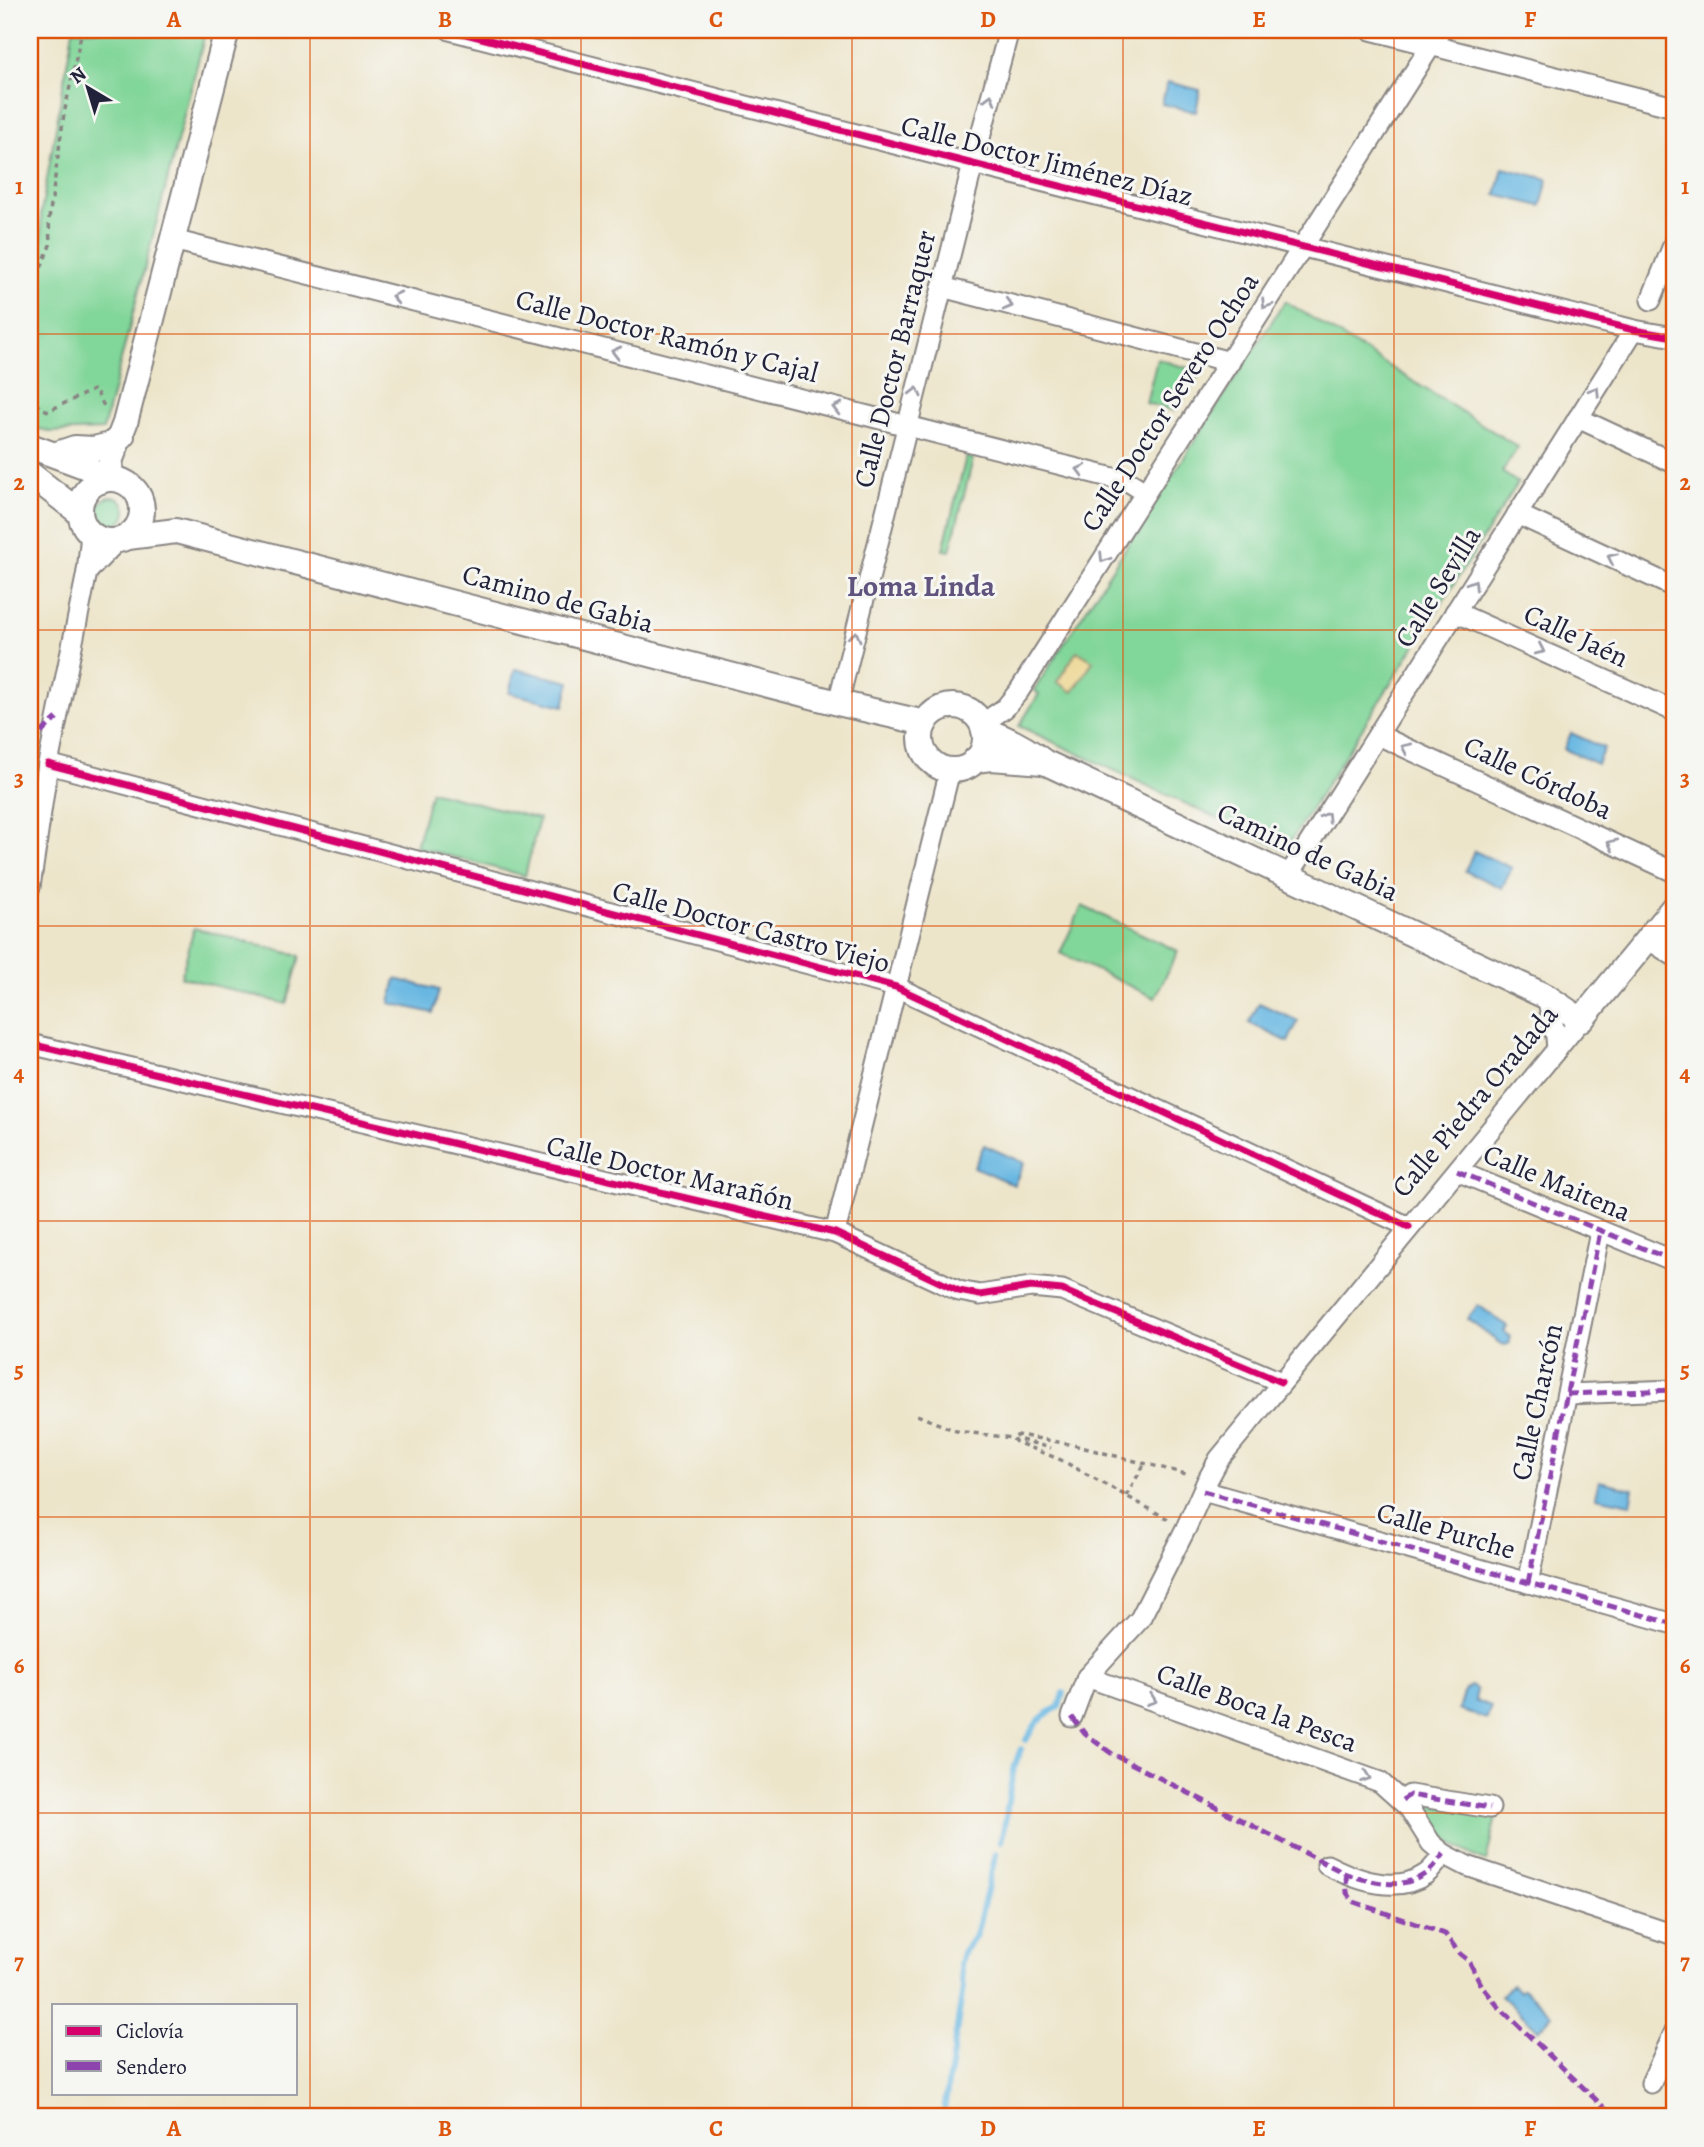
<svg xmlns="http://www.w3.org/2000/svg" width="1704" height="2147" font-family="Alegreya,serif">
  <style>
    .green { fill: #81d699; stroke: #527c6a; stroke-width: 2 }
    .sand { fill: #eeda9e; stroke: #887e6c; stroke-width: 2 }
    .water { fill: #67b7e2; stroke: #446c8e; stroke-width: 2 }
    .lines { fill: none; stroke-linecap: round; stroke-linejoin: round }
    .stream { stroke: #67b7e2; stroke-width: 6 }
    .minor-casing { stroke: #888482; stroke-width: 23 }
    .tertiary-casing { stroke: #888482; stroke-width: 28 }
    .path { stroke: #888482; stroke-width: 3.5; stroke-dasharray: 5 5; stroke-linecap: butt }
    .minor { stroke: #fff; stroke-width: 19 }
    .tertiary { stroke: #fff; stroke-width: 24 }
    .quiet { stroke: #8e44ad; stroke-width: 5; stroke-dasharray: 10 5; stroke-linecap: butt }
    .cycleway-casing { stroke: #f6f6f2; stroke-width: 11 }
    .cycleway { stroke: #d6006c; stroke-width: 7 }
    .oneway { stroke: #9c9ca7 }
    .grid { fill: none; stroke: #de560e; stroke-width: 2; stroke-opacity: 0.55 }
    .labels { text-anchor: middle; dominant-baseline: central; stroke-width: 6; stroke-linejoin: round; paint-order: stroke }
    .street-label { font-size: 28px; fill: #22223b; stroke: #f6f6f2 }
    .neighbourhood-label { font-size: 30px; font-weight: bold; fill: #60547e; stroke: #f6f6f2 }
    .neatline { fill: none; stroke: #de560e; stroke-width: 2.5 }
    .grid-label { font-size: 23px; text-anchor: middle; font-weight: bold; fill: #de560e }
  </style>
  <rect width="100%" height="100%" fill="#f6f6f2"/>
  <filter id="ink" filterUnits="userSpaceOnUse"><feTurbulence type="fractalNoise" baseFrequency=".0143" numOctaves="2"/><feDisplacementMap in="SourceGraphic" scale="14" xChannelSelector="R" yChannelSelector="G"/><feConvolveMatrix kernelMatrix="1 2 1 2 8 2 1 2 1" color-interpolation-filters="sRGB"/></filter>
  <filter id="wash" filterUnits="userSpaceOnUse"><feTurbulence type="fractalNoise" baseFrequency=".00686" numOctaves="4" result="noise"/><feDisplacementMap in="SourceGraphic" scale="28" xChannelSelector="R" yChannelSelector="G"/><feGaussianBlur stdDeviation="1.57" result="paint"/><feColorMatrix in="noise" values="0 0 0 0 0 0 0 0 0 0 0 0 0 0 0 0 0 1.4 0 .05"/><feComposite in="paint" operator="in"/></filter>
  <g filter="url(#wash)">
    <rect width="100%" height="100%" fill="#ede5ca"/>
    <g class="green">
      <polygon points="73,30 206,30 103,430 50,432 30,426 30,268 31,261 42,248 41,213"/>
      <polygon points="1285,301 1518,447 1502,472 1518,483 1285,850 1019,726 1039,694 1034,690"/>
      <polygon points="1157,359 1201,372 1175,411 1146,403"/>
      <polygon points="966,457 973,459 950,551 943,550"/>
      <circle cx="112" cy="511" r="14"/>
      <polygon points="431,791 539,819 525,876 416,847"/>
      <polygon points="1082,906 1178,951 1155,998 1060,953"/>
      <polygon points="194,928 300,956 287,1004 181,977"/>
      <path d="M1422,1803L1496,1817L1486,1862C1455,1848 1436,1835 1422,1803Z"/>
    </g>
    <polygon class="sand" points="1077,651 1093,661 1073,692 1057,682"/>
    <g class="water">
      <polygon points="1167,82 1200,90 1196,112 1162,104"/>
      <polygon points="1503,168 1548,179 1541,206 1496,195"/>
      <polygon points="515,669 570,682 564,706 509,693"/>
      <polygon points="1571,733 1604,748 1597,764 1564,749"/>
      <polygon points="1474,851 1512,868 1502,888 1465,871"/>
      <polygon points="396,979 439,990 433,1013 390,1003"/>
      <polygon points="1259,1003 1298,1021 1288,1042 1249,1023"/>
      <polygon points="984,1145 1024,1163 1014,1185 974,1167"/>
      <polygon points="1478,1305 1507,1326 1504,1331 1510,1337 1510,1343 1505,1345 1501,1344 1467,1319"/>
      <polygon points="1599,1481 1633,1489 1630,1504 1596,1497"/>
      <polygon points="1471,1686 1477,1690 1475,1701 1491,1706 1487,1719 1459,1710 1465,1690"/>
      <polygon points="1512,1984 1520,1991 1523,1988 1552,2015 1538,2030 1501,1995"/>
    </g>
    <g class="lines">
      <g class="stream">
        <path d="M1026,1740C1036,1722 1040,1716 1059,1707L1063,1693"/>
        <path d="M1001,1841C1009,1810 1008,1778 1021,1749"/>
        <polyline points="943,2117 963,1988 960,1964 963,1952 976,1935 996,1853"/>
      </g>
    </g>
  </g>
  <g filter="url(#ink)">
    <g class="lines">
      <defs>
        <g id="minor">
          <polyline points="450,30 973,164 1634,330 1674,337"/>
          <polyline points="1371,30 1674,107"/>
          <polyline points="173,240 1129,482 1145,492"/>
          <polyline points="942,287 1230,362"/>
          <polyline points="1651,300 1674,243"/>
          <polyline points="1578,418 1674,463"/>
          <polyline points="1517,514 1674,587"/>
          <polyline points="87,572 117,541"/>
          <polyline points="1455,612 1674,711"/>
          <polyline points="838,703 973,164 1009,30"/>
          <polyline points="982,724 1005,708 1019,691 1441,30"/>
          <polyline points="1378,735 1674,872"/>
          <polyline points="48,764 896,987 1409,1227"/>
          <polyline points="1289,875 1634,330"/>
          <polyline points="30,887 48,764 87,572 91,534"/>
          <polyline points="1547,997 1556,1037 1557,1050"/>
          <polyline points="30,1044 835,1233 959,1291 980,1295 1031,1287 1062,1290 1281,1382"/>
          <polyline points="1457,1171 1674,1261"/>
          <polyline points="835,1233 950,770"/>
          <polyline points="1567,1394 1674,1390"/>
          <polyline points="1203,1491 1674,1624"/>
          <polyline points="1528,1583 1600,1232"/>
          <polyline points="1087,1677 1380,1782 1409,1808 1431,1843 1444,1854 1467,1866 1674,1935"/>
          <polyline points="1072,1717 1087,1677 1140,1619 1186,1528 1207,1481 1219,1459 1581,1020"/>
          <polyline points="1402,1800 1410,1795 1490,1808"/>
          <path d="M1327,1865C1356,1880 1396,1895 1426,1874C1433,1869 1438,1861 1444,1854"/>
          <polyline points="1651,2083 1674,2033"/>
        </g>
        <g id="tertiary">
          <polyline points="30,446 87,467 101,481"/>
          <polyline points="57,454 75,448 94,449 110,445 122,436"/>
          <polyline points="30,474 80,513"/>
          <circle cx="111" cy="510" r="31"/>
          <polyline points="109,479 111,459 125,423 227,30"/>
          <polyline points="128,537 176,531 838,703 925,723"/>
          <circle cx="953" cy="738" r="32"/>
          <path d="M984,730C1007,738 1025,747 1044,762L1547,997L1581,1020L1674,907"/>
          <polyline points="975,760 991,758 1043,762"/>
          <polyline points="1649,937 1674,953"/>
        </g>
      </defs>
      <use href="#minor" class="minor-casing"/>
      <use href="#tertiary" class="tertiary-casing"/>
      <g class="path">
        <polyline points="30,326 36,281 50,245 49,219 64,114 82,30"/>
        <polyline points="30,397 32,403 48,411 95,389 105,408"/>
        <polyline points="917,1415 956,1431 1012,1438"/>
        <polyline points="1021,1440 1051,1448"/>
        <polyline points="1126,1496 1145,1463"/>
        <polyline points="1168,1519 1061,1460 1016,1442 1012,1438 1019,1435 1069,1444 1190,1475"/>
      </g>
      <use href="#minor" class="minor"/>
      <use href="#tertiary" class="tertiary"/>
      <g class="quiet">
        <polyline points="30,743 57,718"/>
        <polyline points="1457,1171 1674,1261"/>
        <polyline points="1567,1394 1674,1390"/>
        <polyline points="1203,1491 1674,1624"/>
        <polyline points="1528,1583 1600,1232"/>
        <path d="M1072,1717L1085,1734L1111,1753L1346,1874C1372,1882 1400,1891 1425,1874C1433,1869 1438,1861 1444,1854"/>
        <polyline points="1402,1800 1410,1795 1490,1808"/>
        <polyline points="1346,1874 1347,1893 1354,1902 1445,1934 1460,1954 1469,1961 1482,1986 1497,2005 1614,2117"/>
      </g>
      <defs>
        <g id="cycleway">
          <polyline points="450,30 973,164 1634,330 1674,337"/>
          <polyline points="48,764 896,987 1409,1227"/>
          <polyline points="30,1044 835,1233 959,1291 980,1295 1031,1287 1062,1290 1281,1382"/>
        </g>
      </defs>
      <use href="#cycleway" class="cycleway-casing"/>
      <use href="#cycleway" class="cycleway"/>
    </g>
    <defs><path id="oneway-chevron" d="M-2-3.5L2.5 0L-2 3.5" fill="none" stroke-width="1.6" stroke-linecap="round" stroke-linejoin="round" transform="scale(1.75)"/></defs>
    <g class="oneway">
      <use href="#oneway-chevron" transform="translate(990 99) rotate(-75)"/>
      <use href="#oneway-chevron" transform="translate(396 297) rotate(-166)"/>
      <use href="#oneway-chevron" transform="translate(1266 304) rotate(122)"/>
      <use href="#oneway-chevron" transform="translate(1008 305) rotate(15)"/>
      <use href="#oneway-chevron" transform="translate(616 352) rotate(-166)"/>
      <use href="#oneway-chevron" transform="translate(1595 391) rotate(-58)"/>
      <use href="#oneway-chevron" transform="translate(916 392) rotate(-76)"/>
      <use href="#oneway-chevron" transform="translate(837 408) rotate(-166)"/>
      <use href="#oneway-chevron" transform="translate(1081 470) rotate(-166)"/>
      <use href="#oneway-chevron" transform="translate(1104 558) rotate(122)"/>
      <use href="#oneway-chevron" transform="translate(1612 558) rotate(-155)"/>
      <use href="#oneway-chevron" transform="translate(1473 584) rotate(-58)"/>
      <use href="#oneway-chevron" transform="translate(855 636) rotate(-76)"/>
      <use href="#oneway-chevron" transform="translate(1540 650) rotate(25)"/>
      <use href="#oneway-chevron" transform="translate(1406 748) rotate(-155)"/>
      <use href="#oneway-chevron" transform="translate(1326 817) rotate(-58)"/>
      <use href="#oneway-chevron" transform="translate(1612 844) rotate(-155)"/>
      <use href="#oneway-chevron" transform="translate(1152 1700) rotate(20)"/>
      <use href="#oneway-chevron" transform="translate(1366 1777) rotate(20)"/>
    </g>
  </g>
  <path class="grid" d="M310,30V2117M581,30V2117M852,30V2117M1123,30V2117M1394,30V2117M30,334H1674M30,630H1674M30,926H1674M30,1221H1674M30,1517H1674M30,1813H1674"/>
  <g class="labels">
    <g class="street-label">
      <text transform="translate(1047 161) rotate(14)">Calle Doctor Jiménez Díaz</text>
      <text transform="translate(667 336) rotate(14)">Calle Doctor Ramón y Cajal</text>
      <text transform="translate(895 359) rotate(-76)">Calle Doctor Barraquer</text>
      <text transform="translate(1170 402) rotate(-57)">Calle Doctor Severo Ochoa</text>
      <text transform="translate(1438 587) rotate(-58)">Calle Sevilla</text>
      <text transform="translate(558 599) rotate(15)">Camino de Gabia</text>
      <text transform="translate(1576 636) rotate(25)">Calle Jaén</text>
      <text transform="translate(1538 778) rotate(25)">Calle Córdoba</text>
      <text transform="translate(1308 852) rotate(25)">Camino de Gabia</text>
      <text transform="translate(751 927) rotate(15)">Calle Doctor Castro Viejo</text>
      <text transform="translate(1475 1101) rotate(-50)">Calle Piedra Oradada</text>
      <text transform="translate(670 1173) rotate(13)">Calle Doctor Marañón</text>
      <text transform="translate(1557 1183) rotate(23)">Calle Maitena</text>
      <text transform="translate(1537 1402) rotate(-78)">Calle Charcón</text>
      <text transform="translate(1446 1531) rotate(16)">Calle Purche</text>
      <text transform="translate(1257 1708) rotate(20)">Calle Boca la Pesca</text>
    </g>
    <g class="neighbourhood-label">
      <text x="921" y="586">Loma Linda</text>
    </g>
  </g>
  <rect width="1704" height="2147" fill="none" stroke="#f6f6f2" stroke-width="77"/>
  <rect x="52" y="2004" width="245" height="91" fill="#f6f6f2" stroke="#a1a1a9" stroke-width="2"/>
  <rect x="66" y="2026" width="35" height="10" fill="#d6006c" stroke="#a1a1a9" stroke-width="2"/>
  <text x="116" y="2038" font-size="21" fill="#22223b">Ciclovía</text>
  <rect x="66" y="2061" width="35" height="10" fill="#8e44ad" stroke="#a1a1a9" stroke-width="2"/>
  <text x="116" y="2074" font-size="21" fill="#22223b">Sendero</text>
  <g transform="translate(88 88) rotate(322)" stroke="#f6f6f2" stroke-width="5" paint-order="stroke">
  <path d="M0-5L12 26L0 18L-12 26Z" fill="#22223b"/>
  <text y="-10" font-size="19" font-weight="bold" text-anchor="middle" fill="#22223b">N</text>
  </g>
  <rect x="38" y="38" width="1628" height="2070" class="neatline"/>
  <g class="grid-label">
    <text x="174" y="27">A</text>
    <text x="445" y="27">B</text>
    <text x="716" y="27">C</text>
    <text x="988" y="27">D</text>
    <text x="1259" y="27">E</text>
    <text x="1530" y="27">F</text>
    <text x="19" y="194">1</text>
    <text x="1685" y="194">1</text>
    <text x="19" y="490">2</text>
    <text x="1685" y="490">2</text>
    <text x="19" y="786">3</text>
    <text x="1685" y="786">3</text>
    <text x="19" y="1081">4</text>
    <text x="1685" y="1081">4</text>
    <text x="19" y="1377">5</text>
    <text x="1685" y="1377">5</text>
    <text x="19" y="1673">6</text>
    <text x="1685" y="1673">6</text>
    <text x="19" y="1969">7</text>
    <text x="1685" y="1969">7</text>
    <text x="174" y="2136">A</text>
    <text x="445" y="2136">B</text>
    <text x="716" y="2136">C</text>
    <text x="988" y="2136">D</text>
    <text x="1259" y="2136">E</text>
    <text x="1530" y="2136">F</text>
  </g>
</svg>
